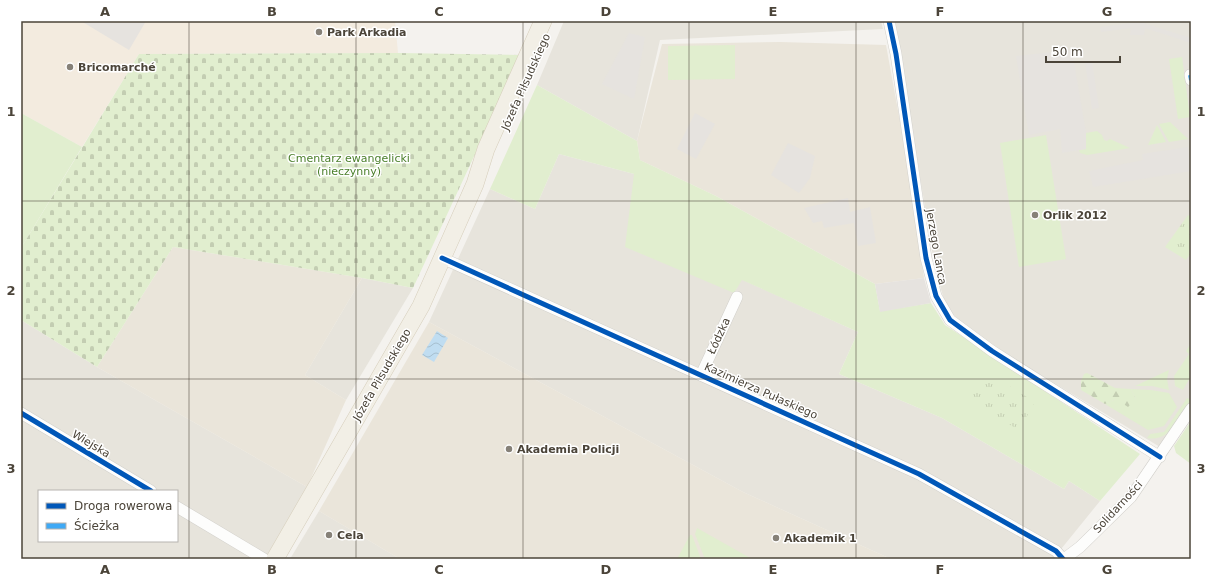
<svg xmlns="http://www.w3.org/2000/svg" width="1212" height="580" font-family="'DejaVu Sans',sans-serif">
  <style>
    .residential { fill: #e7e4dc; fill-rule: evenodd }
    .commercial { fill: #f3ebdf }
    .education { fill: #eae5da }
    .green { fill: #e1eecf }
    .forest { fill: url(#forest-firs) }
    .cemetery { fill: url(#cemetery-stones) }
    .park { fill: url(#park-tufts) }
    .parking { fill: #e6e3df }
    .water { fill: url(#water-waves) }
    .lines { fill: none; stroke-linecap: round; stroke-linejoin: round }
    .street-casing { stroke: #d2d0cb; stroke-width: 12 }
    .primary-casing { stroke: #d6cebb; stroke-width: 18 }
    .street { stroke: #fdfdfc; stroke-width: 11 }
    .primary { stroke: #f2efe6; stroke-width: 17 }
    .quiet { stroke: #3fa9f5; stroke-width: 4; stroke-dasharray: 8 4; stroke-linecap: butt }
    .cycleway-casing { stroke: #fff; stroke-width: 8 }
    .cycleway { stroke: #0057b8; stroke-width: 5 }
    .grid { fill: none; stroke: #4b4439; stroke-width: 1; stroke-opacity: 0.55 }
    .poi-dot { fill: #868178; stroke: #fff; stroke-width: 1.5 }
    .labels { text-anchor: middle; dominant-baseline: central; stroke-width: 3; stroke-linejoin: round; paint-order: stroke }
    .poi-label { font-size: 11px; font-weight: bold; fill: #4b4439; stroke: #fff; text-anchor: start }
    .street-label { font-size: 11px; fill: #4b4439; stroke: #fff }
    .park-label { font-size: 11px; fill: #4a7f2a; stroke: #fff }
    .neatline { fill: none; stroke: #4b4439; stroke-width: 1.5 }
    .grid-label { font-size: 13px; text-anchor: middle; font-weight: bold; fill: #4b4439 }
  </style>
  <defs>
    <pattern id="forest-firs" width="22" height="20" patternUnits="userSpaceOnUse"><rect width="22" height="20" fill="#e1eecf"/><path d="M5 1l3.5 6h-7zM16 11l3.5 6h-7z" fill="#c3cdb2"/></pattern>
    <pattern id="cemetery-stones" width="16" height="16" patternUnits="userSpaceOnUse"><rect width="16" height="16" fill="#e1eecf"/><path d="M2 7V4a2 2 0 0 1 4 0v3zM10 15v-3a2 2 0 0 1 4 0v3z" fill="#c3cdb2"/></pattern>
    <pattern id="park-tufts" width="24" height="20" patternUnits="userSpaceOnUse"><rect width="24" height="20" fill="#e1eecf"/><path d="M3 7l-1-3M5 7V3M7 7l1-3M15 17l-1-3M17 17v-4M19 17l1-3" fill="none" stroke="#c3cdb2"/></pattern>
    <pattern id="water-waves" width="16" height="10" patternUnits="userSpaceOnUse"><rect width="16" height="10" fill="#c0ddf1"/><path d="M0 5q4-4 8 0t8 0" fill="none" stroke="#a6bfcf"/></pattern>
  </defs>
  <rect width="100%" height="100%" fill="#f4f2ee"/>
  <g class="residential">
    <polygon points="564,21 881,21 883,29 660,40 637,141 537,85"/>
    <polygon points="892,21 1191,21 1191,402 1160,447 968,331 946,306 935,269 900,53"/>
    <polygon points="559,154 634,174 734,293 741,279 858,332 839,374 942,418 1064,489 1069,481 1100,501 1053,559 891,559 743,492 429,322 490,189 535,209"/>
    <polygon points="362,278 413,288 346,400 305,375"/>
    <path d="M21,320L97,367L307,487L265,559H21ZM39,491H177V541H39Z"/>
    <polygon points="319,511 400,559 290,559"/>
  </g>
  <polygon class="commercial" points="21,21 395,21 398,53 139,54 82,147 21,113"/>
  <g class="education">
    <polygon points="780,42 886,45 903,138 924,278 875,284 716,196 640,160 637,141 662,44"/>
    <polygon points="173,247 362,278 305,375 346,400 307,487 97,367"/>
    <polygon points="429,322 743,492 891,559 400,559 319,511"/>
  </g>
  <g class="green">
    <polygon points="735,45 735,79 668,80 668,46"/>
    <polygon points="1182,57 1190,117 1178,119 1169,59"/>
    <polygon points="537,85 637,141 640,160 716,196 875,284 880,311 931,303 945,325 1140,454 1100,501 1069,481 1064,489 942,418 839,374 858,332 742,280 734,293 625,247 634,174 559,154 535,209 490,189"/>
    <polygon points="21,113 82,147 21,248"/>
    <polygon points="1170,122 1188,139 1169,142 1159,124"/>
    <polygon points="1157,125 1166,142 1148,145"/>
    <polygon points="1097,131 1102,135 1104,140 1107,141 1110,139 1130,148 1087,155 1080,153 1079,150 1086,149 1086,133"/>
    <polygon points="1046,135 1066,259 1019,267 1000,143"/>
    <polygon points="1191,343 1191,376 1183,390 1175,386 1174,376 1189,354 1186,351"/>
    <polygon points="1169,370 1167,379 1169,390 1152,386 1135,386"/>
    <polygon points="1131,389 1151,390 1169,393 1177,407 1164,426 1148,430 1105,404 1116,399 1136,399"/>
    <path d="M1187,398L1191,400C1180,416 1170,443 1147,438L1150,434L1164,432Z"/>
    <polygon points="1191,421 1191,464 1176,453 1174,446"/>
    <polygon points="697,528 752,559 705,559 695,534"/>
    <polygon points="690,535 692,535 701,559 677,559"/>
  </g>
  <polygon class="forest" points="1087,373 1115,388 1131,389 1136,399 1128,407 1116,399 1105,404 1081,390 1081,381 1084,374"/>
  <polygon class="cemetery" points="398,53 521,55 413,288 362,278 173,247 97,367 21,320 21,248 139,54"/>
  <g class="park">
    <polygon points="1188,215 1191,217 1191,253 1186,260 1165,247"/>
    <polygon points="985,371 1035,402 1019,430 968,400"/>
  </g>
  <g class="parking">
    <polygon points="81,21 146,21 129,50"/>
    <polygon points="1140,22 1191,38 1191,43 1145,28 1144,35 1130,35 1131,28 1101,32 1100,27"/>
    <polygon points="629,33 645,37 634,99 602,84"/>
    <polygon points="1072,50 1086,133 1086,149 1062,153 1060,129 1029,135 1016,56"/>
    <polygon points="1092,61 1099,108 1092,109 1085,62"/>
    <polygon points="695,113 715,124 696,159 677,149"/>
    <polygon points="788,143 815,156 810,178 799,193 771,175"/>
    <polygon points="1188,147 1191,171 1093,187 1089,171 1143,160 1142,154"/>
    <polygon points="848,198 850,212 870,207 876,243 858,246 854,223 824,228 822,221 813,223 804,208"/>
    <polygon points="924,278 931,303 880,312 875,284"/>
  </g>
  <polygon class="water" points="437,331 448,338 434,362 422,355"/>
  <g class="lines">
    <defs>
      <g id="street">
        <polyline points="889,21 896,54 926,258 936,296 950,320 992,351 1160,457"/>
        <polyline points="1190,75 1191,80"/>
        <polyline points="442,258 919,474 1056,551 1063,559"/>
        <polyline points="701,375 737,297"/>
        <polyline points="21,413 151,491"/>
        <polyline points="177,507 264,559"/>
        <polyline points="1064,559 1080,547 1131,497 1191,409"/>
      </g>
      <polyline id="primary" points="275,559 421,306 475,184 486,149 543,21"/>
    </defs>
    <use href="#street" class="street-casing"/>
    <use href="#primary" class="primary-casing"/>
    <use href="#street" class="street"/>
    <use href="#primary" class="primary"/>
    <polyline class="quiet" points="1190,75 1191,80"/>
    <defs>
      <g id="cycleway">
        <polyline points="889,21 896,54 926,258 936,296 950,320 992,351 1160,457"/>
        <polyline points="442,258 919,474 1056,551 1063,559"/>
        <polyline points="21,413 151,491"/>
      </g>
    </defs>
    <use href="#cycleway" class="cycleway-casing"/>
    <use href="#cycleway" class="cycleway"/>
  </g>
  <path class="grid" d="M189,21V559M356,21V559M523,21V559M689,21V559M856,21V559M1023,21V559M21,201H1191M21,379H1191"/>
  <g class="poi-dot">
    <circle cx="319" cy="32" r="4"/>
    <circle cx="70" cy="67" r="4"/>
    <circle cx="1035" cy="215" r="4"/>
    <circle cx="509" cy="449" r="4"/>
    <circle cx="329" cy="535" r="4"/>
    <circle cx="776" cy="538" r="4"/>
  </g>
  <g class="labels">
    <g class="poi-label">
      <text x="327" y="32">Park Arkadia</text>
      <text x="78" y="67">Bricomarché</text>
      <text x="1043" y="215">Orlik 2012</text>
      <text x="517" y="449">Akademia Policji</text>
      <text x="337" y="535">Cela</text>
      <text x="784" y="538">Akademik 1</text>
    </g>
    <g class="street-label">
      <text transform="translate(526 82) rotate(-66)">Józefa Piłsudskiego</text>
      <text transform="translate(936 247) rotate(80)">Jerzego Lanca</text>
      <text transform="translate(719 336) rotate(-65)">Łódzka</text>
      <text transform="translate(382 375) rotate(-60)">Józefa Piłsudskiego</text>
      <text transform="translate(761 391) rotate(24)">Kazimierza Pułaskiego</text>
      <text transform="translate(91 444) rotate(31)">Wiejska</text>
      <text transform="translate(1118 507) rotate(-47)">Solidarności</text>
    </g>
    <g class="park-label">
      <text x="349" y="158">Cmentarz ewangelicki<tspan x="349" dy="13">(nieczynny)</tspan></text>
    </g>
  </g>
  <rect width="1212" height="580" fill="none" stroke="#ffffff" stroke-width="44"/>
  <rect x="38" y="490" width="140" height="52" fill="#ffffff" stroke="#b7b4b0"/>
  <rect x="46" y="503" width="20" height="6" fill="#0057b8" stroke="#b7b4b0"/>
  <text x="74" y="510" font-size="12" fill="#4b4439">Droga rowerowa</text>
  <rect x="46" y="523" width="20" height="6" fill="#3fa9f5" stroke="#b7b4b0"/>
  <text x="74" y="530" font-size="12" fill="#4b4439">Ścieżka</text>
  <path d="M1046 56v6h74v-6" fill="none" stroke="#4b4439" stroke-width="2"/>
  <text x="1052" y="56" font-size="12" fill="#4b4439" stroke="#ffffff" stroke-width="3" paint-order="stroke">50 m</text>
  <rect x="22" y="22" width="1168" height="536" class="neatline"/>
  <g class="grid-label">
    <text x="105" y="16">A</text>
    <text x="272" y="16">B</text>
    <text x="439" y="16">C</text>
    <text x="606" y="16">D</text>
    <text x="773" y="16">E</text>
    <text x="940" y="16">F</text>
    <text x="1107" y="16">G</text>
    <text x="11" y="116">1</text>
    <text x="1201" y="116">1</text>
    <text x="11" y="295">2</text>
    <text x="1201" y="295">2</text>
    <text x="11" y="473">3</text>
    <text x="1201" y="473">3</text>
    <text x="105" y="574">A</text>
    <text x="272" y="574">B</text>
    <text x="439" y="574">C</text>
    <text x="606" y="574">D</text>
    <text x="773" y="574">E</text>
    <text x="940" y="574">F</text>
    <text x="1107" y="574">G</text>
  </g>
</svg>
